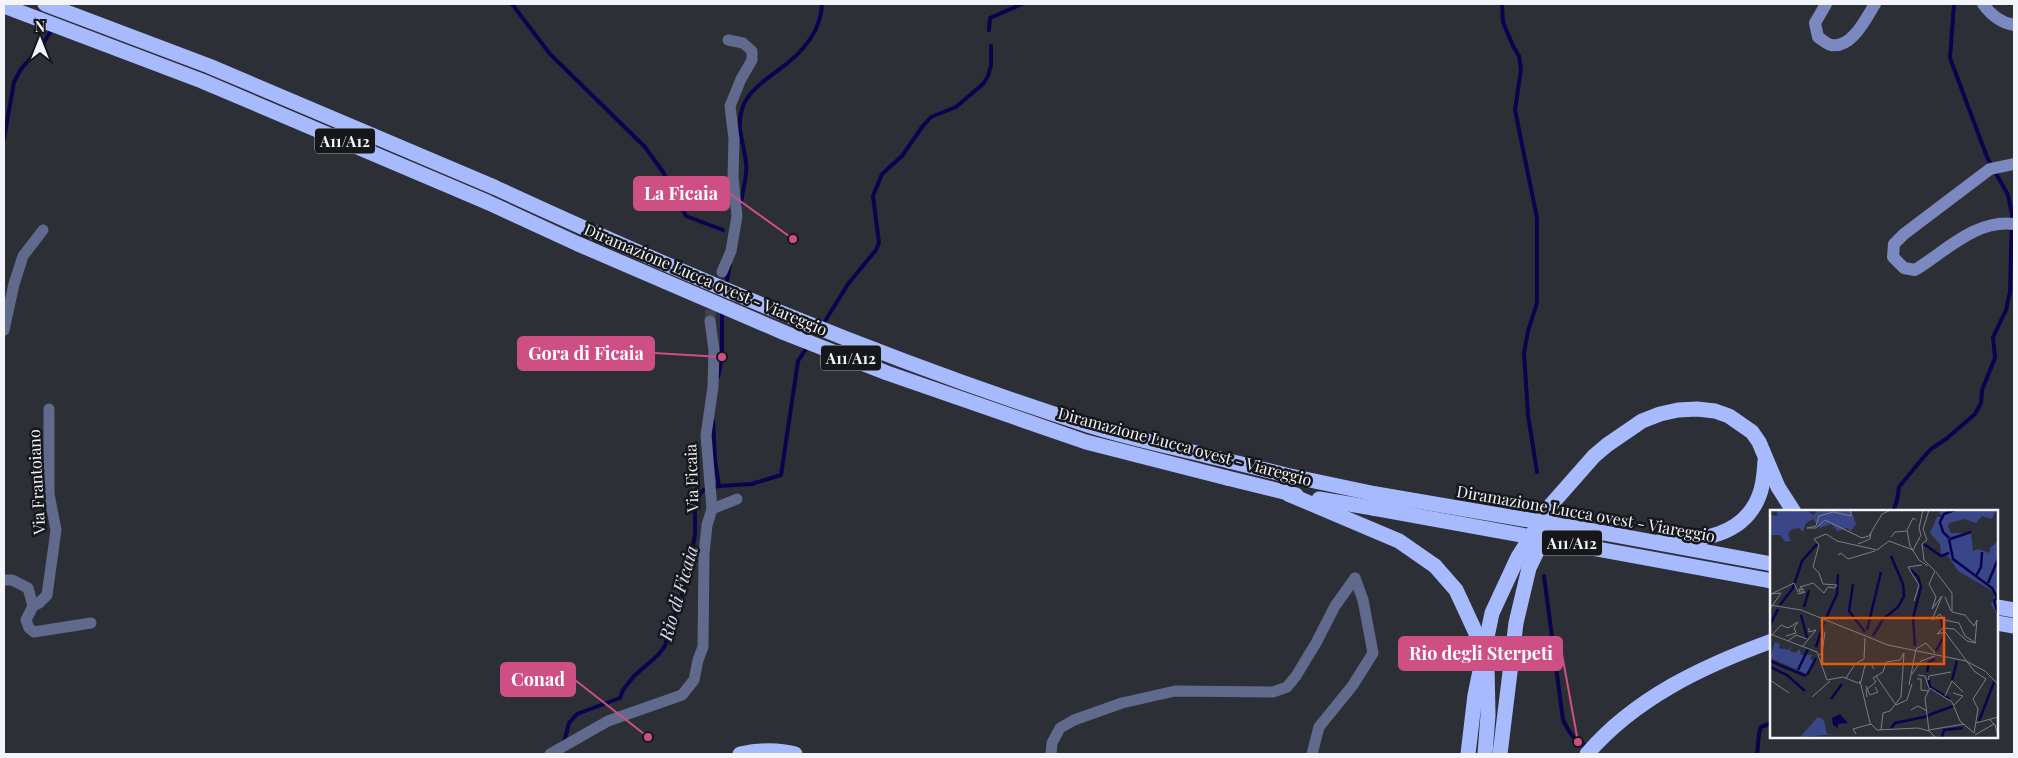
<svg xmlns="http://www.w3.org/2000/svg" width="2018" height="758" font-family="'Playfair Display',serif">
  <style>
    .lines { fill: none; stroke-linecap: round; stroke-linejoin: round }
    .stream { stroke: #0b034d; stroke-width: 4 }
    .street-tunnel { stroke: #41434a; stroke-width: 11; stroke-dasharray: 11 5.5; stroke-linecap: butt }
    .street { stroke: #606a8c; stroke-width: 11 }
    .secondary { stroke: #7b89c0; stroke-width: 12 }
    .highway { stroke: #a7bafe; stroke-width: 15 }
    .highway-bridge { stroke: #a7bafe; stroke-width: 15 }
    .labels { text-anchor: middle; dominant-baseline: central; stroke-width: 5; stroke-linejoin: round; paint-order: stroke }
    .shield { fill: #16171b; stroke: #b1b2b7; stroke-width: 1 }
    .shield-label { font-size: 15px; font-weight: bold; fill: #f3f5fa }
    .street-label { font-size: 16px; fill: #f3f5fa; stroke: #16171b }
    .water-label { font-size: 18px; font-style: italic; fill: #d5dcf1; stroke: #16171b }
    .inset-river { fill: none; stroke: #0b034d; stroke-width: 2.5 }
    .inset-road { fill: none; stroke: #7c7e85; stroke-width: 1 }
    .view { fill: #e8590c; fill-opacity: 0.15; stroke: #e8590c; stroke-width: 2.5 }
    .inset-edge { fill: none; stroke: #f3f5fa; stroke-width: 2.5 }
    .leader { fill: none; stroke: #ce4f83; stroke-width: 2 }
    .callout-dot { fill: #ce4f83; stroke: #16171b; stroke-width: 2 }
    .callout { fill: #ce4f83; stroke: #ce4f83; stroke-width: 2 }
    .callout-label { font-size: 18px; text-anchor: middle; font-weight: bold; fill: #fff }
  </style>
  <rect width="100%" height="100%" fill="#2d2f37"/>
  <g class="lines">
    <g class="stream">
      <polyline points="512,4 550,54 645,147 663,172 686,216 723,230"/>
      <polyline points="1502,4 1503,22 1513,46 1519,56 1521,69 1515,110 1537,218 1537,303 1528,331 1524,353 1528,415 1537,472"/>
      <polyline points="989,30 990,18 1022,4"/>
      <polyline points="4,139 14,82 21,69 43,44 52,29"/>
      <path d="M741,204C742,192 748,175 746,163C744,142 735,127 743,106C749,91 764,81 777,71C800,55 821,33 822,4"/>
      <polyline points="726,285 730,265"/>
      <polyline points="822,326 848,284 876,250 879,243 873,196 882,174 902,156 922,127 931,117 956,107 983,84 988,76 991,65 991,46"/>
      <polyline points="718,377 722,357 722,309"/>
      <polyline points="713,421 715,460 719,486"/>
      <polyline points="1893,512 1897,500 1899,487 1922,459 1931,449 1946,439 1975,414 1981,403 1982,390 1995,358 1993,337 2006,310 2010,292 2012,214 2008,195 1987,157 1950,58 1954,4"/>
      <path d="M1544,576L1563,720C1571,736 1573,739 1588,747"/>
      <polyline points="564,742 569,723 577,714 620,698 623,690 634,676 658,655 665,646 669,630 682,595 690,560 695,535 695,510 699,495 705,489 719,486 752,484 781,475 798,361 808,346"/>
      <path d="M1757,754C1759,744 1757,737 1761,727L1772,723"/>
    </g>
    <polyline class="street-tunnel" points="710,321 711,305 720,279"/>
    <g class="street">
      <polyline points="722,272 731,251 737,216 733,177 734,139 730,106 741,79 752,60 752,51 743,43 728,40"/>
      <polyline points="4,330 14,284 23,256 43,230"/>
      <polyline points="712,509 737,499"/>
      <polyline points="4,580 12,580 28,588 33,606 26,620 29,628 34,632 91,623"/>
      <polyline points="33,606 39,603 47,595 56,530 49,494 49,409"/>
      <polyline points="550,754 608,721 682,695 694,680 698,660 703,647 704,554 707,525 712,509 706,435 713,387 714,350 710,321"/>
      <polyline points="1051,754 1052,743 1060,728 1074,720 1122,703 1175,691 1273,692 1287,687 1296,676 1316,643 1335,606 1355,578"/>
      <polyline points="1312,754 1319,727 1353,685 1373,653 1363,600 1355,578"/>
    </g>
    <g class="secondary">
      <path d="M1826,4L1815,23L1818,37C1821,39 1827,44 1831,45C1852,49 1866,18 1875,4"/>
      <path d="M1983,4C1991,15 2001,23 2014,25"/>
      <path d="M2014,164L1990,169L1904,234L1894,244L1893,257L1904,268L1915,270C1946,251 1976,219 2014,224"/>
    </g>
    <g class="highway">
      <polyline points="45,4 209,66 494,187"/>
      <polyline points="4,6 202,81 487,202"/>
      <polyline points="1229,461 1286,475 1376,494"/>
      <polyline points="1227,478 1296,495"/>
      <polyline points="1288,494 1399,541 1435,566"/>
      <polyline points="1319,499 1373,508"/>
      <path d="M1663,538C1700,543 1744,535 1759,496C1764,484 1764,473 1765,461"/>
      <polyline points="1997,607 2014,610"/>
      <polyline points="1997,623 2014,626"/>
      <path d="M740,754C759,750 777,749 795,754"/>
      <polyline points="1468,754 1475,695 1492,613 1518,557 1550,506 1594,456 1607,445 1642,421 1660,414 1678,410 1697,409 1715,411 1729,416 1752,432 1759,442 1778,487 1794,512"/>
      <polyline points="1500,754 1516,623 1529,568 1548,529"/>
      <path d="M1587,754C1635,698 1703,666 1772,641"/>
    </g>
    <g class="highway-bridge">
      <path d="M494,187C689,277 887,361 1091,426C1136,440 1183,449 1229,461"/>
      <polyline points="487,202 578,244 785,333 887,373 1086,442 1227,478"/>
      <polyline points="1376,494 1599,532 1772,564"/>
      <polyline points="1373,508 1772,581"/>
      <polyline points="1435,566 1456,590 1475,631 1487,665 1488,715 1485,754"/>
    </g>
  </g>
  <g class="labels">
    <g class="shield">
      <rect x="315" y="128.5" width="60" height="25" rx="4"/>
      <rect x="821" y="345.5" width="60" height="25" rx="4"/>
      <rect x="1542" y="530.5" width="60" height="25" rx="4"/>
    </g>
    <g class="shield-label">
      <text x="345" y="141">A11/A12</text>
      <text x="851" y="358">A11/A12</text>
      <text x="1572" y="543">A11/A12</text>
    </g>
    <g class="street-label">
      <text transform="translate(706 279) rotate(23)">Diramazione Lucca ovest - Viareggio</text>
      <text transform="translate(1185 446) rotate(15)">Diramazione Lucca ovest - Viareggio</text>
      <text transform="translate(691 478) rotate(-92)">Via Ficaia</text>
      <text transform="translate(36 482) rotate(-93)">Via Frantoiano</text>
      <text transform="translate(1586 513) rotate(10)">Diramazione Lucca ovest - Viareggio</text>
    </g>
    <g class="water-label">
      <text transform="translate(678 593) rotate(-74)">Rio di Ficaia</text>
    </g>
  </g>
  <g transform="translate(1770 510)">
    <rect width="228" height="228" fill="#2d2f37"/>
    <path d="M6,0H36L43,5L49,0H81L86,14L80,22L78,18L68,21L61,14L50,18L43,9L36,13L33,22L29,18L22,19L18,24L21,31L15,32L10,25H0V5L8,6ZM167,0H226L222,9L212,6L206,13L195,9L179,13L178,17L181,23H201L203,41L208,39L220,43V38L227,32V105L221,94L226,83L188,61L178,46L171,44L170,34L160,23L167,7H173ZM5,132L10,134L9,138L19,140L22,133L20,141L25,143L30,139L31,145H42L40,149L44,151L37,164L0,148ZM48,207L54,210L57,224H69L30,227Z" fill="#394687"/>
    <path d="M70,204L78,213L68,214V218L63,215L62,208Z" fill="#0b034d"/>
    <path class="inset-river" d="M179,28L173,22L170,12L174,4L185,0M179,29L183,49L222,78L227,87L224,91L228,104M180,29L201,22M154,34L171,46L179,43M141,60L148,67L151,77L143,108L145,136M206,66L211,57L212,42M218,73L228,49M83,74L79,101L95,122M10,95L23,78L32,51L47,34M34,97L39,80M31,105L37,128M56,108L67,84L68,64M112,110L128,97L134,86L133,74L121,46M0,115L8,99M97,120L111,62M103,126L112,111M46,137L54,112M166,141L174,126L171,107M0,151L36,166M0,157L17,165L35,181M28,160L38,139M157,162L159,152L165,149M37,165L46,148M159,170L160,177L180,189M182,170L187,151M61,189L72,174M209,211L224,172M121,218L125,213L154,207L183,196M172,227L174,220L193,218"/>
    <path class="inset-road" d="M81,0V6L63,2L49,6L46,16L37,18H46L55,10L92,28L99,26L112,4L121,0M159,0L153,19L157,30L152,34L154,50L165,61L159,74L166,87L162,99L172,86M146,10L143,8L137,20L140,36L149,50L158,56M121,27L125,22L137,21M88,34L100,29L101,23M68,45L71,43L78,49L105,41M166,62L182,83V102L195,105L204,116L207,110L205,132M172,86L162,110L170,104L174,110L189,113L195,126L206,133L197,131L184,119L173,118L167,124L175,122L204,161L216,169L203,189L208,199L204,223M175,87L181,101M144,91L149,75L138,57L152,55M0,95L31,100L118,135L196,151L215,161L228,174M0,99L11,83L1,84L24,73L29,84L35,82H30L29,79L34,80L30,77L43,73L54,83L58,77L65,78L67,75L53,74L49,63L43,57L49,35L44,29L56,24L67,31L107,40L119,31L143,40L151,25L149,18L153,0M0,124L47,142L57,170L73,167L88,173M2,125L11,115L18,118L28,112L24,118L26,123L16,126M18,131L26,125L37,129M33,136L46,120L39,122V118M49,145L52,143L55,122M142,164L151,151L165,146M148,165L155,166L159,178M106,166L126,195L137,190L142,174M76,168L85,154L94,149L95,128M147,169H151V180L158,181M0,170L19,183M158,170L159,166L181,162M91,172L95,155L101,154L104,159M89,174L90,171L100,213L107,220L148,218L159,221L165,227M139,175L146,139L156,133L165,143M96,176L100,185L108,182L105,177M183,183L193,186L184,195M175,186L182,171L193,182M42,187L60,171M97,187L96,180L106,172L103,168L113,162L116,152L130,150L134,143M141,200L148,196L157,201M219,209L225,215L228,225M206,213L228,207M111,220L113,203L120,201L131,187L134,143M159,220L194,214M159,221L155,188L160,178L182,192L190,211L204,223M86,224L83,219L101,214M205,225L224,214"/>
    <path class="view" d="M52,108H174V154H52Z"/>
    <rect width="228" height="228" class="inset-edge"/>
  </g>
  <path class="leader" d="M793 239L729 193M722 357L654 353M1578 742L1562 654M648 737L575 680"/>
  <g class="callout-dot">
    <circle cx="793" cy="239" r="5"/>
    <circle cx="722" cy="357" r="5"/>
    <circle cx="1578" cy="742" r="5"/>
    <circle cx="648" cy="737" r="5"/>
  </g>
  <g class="callout">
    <rect x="634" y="177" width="95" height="33" rx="5"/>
    <rect x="518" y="337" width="136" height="33" rx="5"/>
    <rect x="1399" y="637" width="163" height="33" rx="5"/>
    <rect x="501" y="663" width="74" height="33" rx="5"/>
  </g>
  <g class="callout-label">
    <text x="681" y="200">La Ficaia</text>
    <text x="586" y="360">Gora di Ficaia</text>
    <text x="1481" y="660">Rio degli Sterpeti</text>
    <text x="538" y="686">Conad</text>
  </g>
  <rect width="2018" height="758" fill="none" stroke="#f3f5fa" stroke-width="10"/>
  <g transform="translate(40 40)" stroke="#16171b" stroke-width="4" paint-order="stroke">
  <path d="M0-4L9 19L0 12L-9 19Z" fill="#f3f5fa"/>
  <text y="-8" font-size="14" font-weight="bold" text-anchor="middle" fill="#f3f5fa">N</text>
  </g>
</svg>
